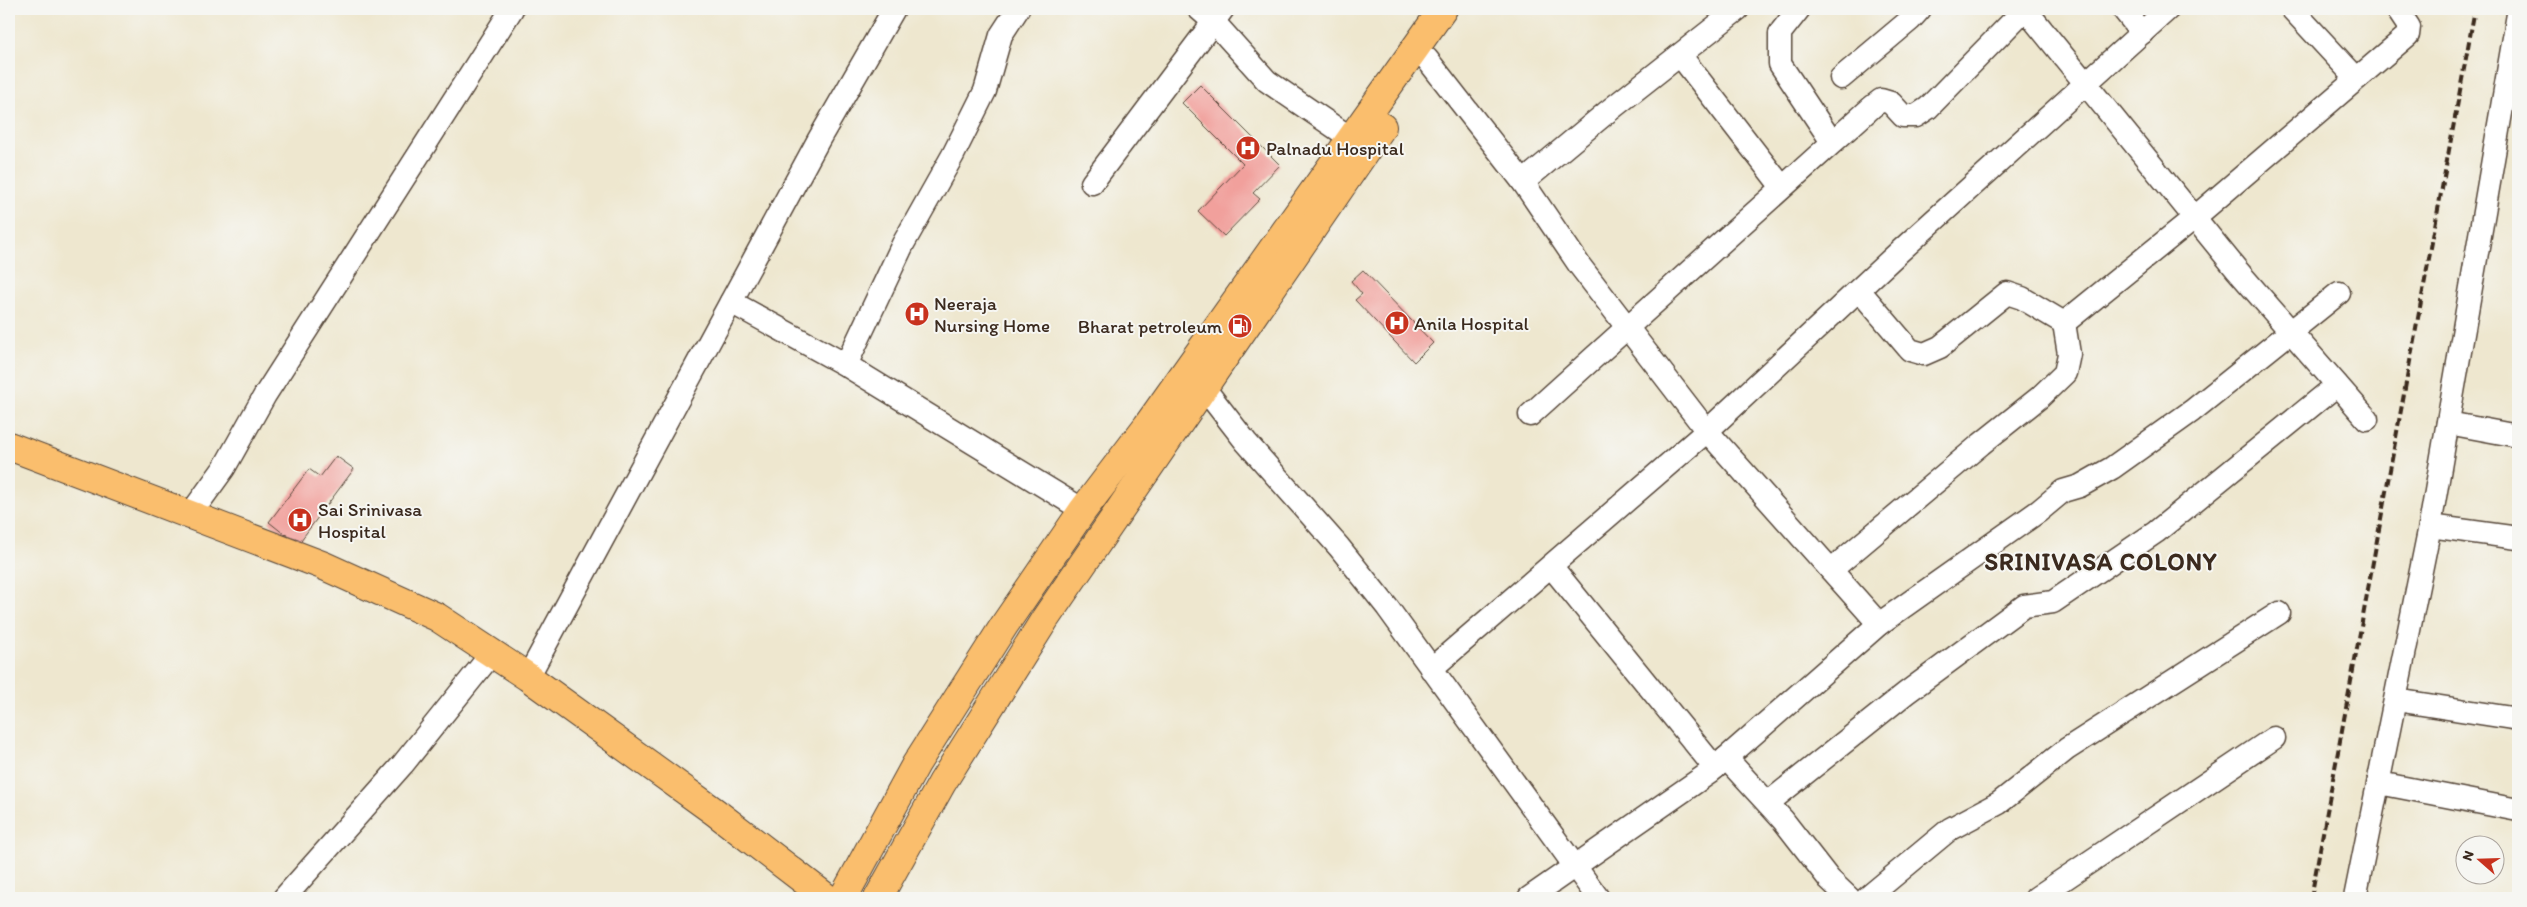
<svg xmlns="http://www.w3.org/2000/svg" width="2527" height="907" font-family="Itim,sans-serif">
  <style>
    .building { fill: #f1a09c }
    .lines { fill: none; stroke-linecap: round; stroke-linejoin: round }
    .minor-casing { stroke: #564639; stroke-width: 25 }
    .major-casing { stroke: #564639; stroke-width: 30 }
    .minor { stroke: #fff; stroke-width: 22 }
    .major { stroke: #fabe6d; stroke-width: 28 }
    .rail { stroke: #3b2a1e; stroke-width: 4; stroke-dasharray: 8 4; stroke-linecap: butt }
    .labels { text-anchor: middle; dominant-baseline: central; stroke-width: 4; stroke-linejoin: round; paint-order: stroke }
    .poi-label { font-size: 19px; fill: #3b2a1e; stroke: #f6f6f2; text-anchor: start }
    .district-label { font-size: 24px; font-weight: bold; letter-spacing: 1px; fill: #3b2a1e; stroke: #f6f6f2 }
  </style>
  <rect width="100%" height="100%" fill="#f6f6f2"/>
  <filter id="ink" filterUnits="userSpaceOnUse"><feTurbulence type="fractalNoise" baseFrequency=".02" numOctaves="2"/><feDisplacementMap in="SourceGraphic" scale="10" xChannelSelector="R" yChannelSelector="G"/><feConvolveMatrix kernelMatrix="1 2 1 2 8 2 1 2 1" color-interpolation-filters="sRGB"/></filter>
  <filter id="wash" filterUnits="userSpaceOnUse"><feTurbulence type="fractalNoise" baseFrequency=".0096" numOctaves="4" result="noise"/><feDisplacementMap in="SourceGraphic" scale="20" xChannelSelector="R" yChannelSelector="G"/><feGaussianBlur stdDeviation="1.12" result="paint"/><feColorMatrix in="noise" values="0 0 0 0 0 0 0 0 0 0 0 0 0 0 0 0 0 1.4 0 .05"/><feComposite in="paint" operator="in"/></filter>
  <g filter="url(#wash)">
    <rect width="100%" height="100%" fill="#eee7cf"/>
    <g id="blocks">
      <g class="building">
        <polygon points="1200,85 1280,165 1253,193 1260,199 1224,236 1198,211 1243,164 1182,103"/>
        <polygon points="1363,270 1433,343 1414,362 1355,300 1362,294 1351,281"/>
        <polygon points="336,456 354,469 301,540 284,534 269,522 309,469 320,477"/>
      </g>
    </g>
  </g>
  <g filter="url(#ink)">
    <use href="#blocks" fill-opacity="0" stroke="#564639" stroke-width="1"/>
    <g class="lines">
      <defs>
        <g id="minor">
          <polyline points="1199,9 1214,22 1267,81 1352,139"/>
          <polyline points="1799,9 1780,33 1780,64 1832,142"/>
          <polyline points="2025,9 2237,270 2367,419"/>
          <polyline points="2123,9 2142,33"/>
          <polyline points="2292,9 2356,78"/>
          <polyline points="1680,55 1782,187"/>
          <polyline points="1427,59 1523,182 1580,266 1707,431 1879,624"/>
          <polyline points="1841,78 1910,20 1920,9"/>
          <polyline points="1523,182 1606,113 1738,9"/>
          <polyline points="1092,183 1223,9"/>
          <polyline points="731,302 846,365 1083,510"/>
          <polyline points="2064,323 2194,218 2408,35 2409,27 2397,9"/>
          <polyline points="846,365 903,244 953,155 985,91 1001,35 1018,9"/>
          <polyline points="1204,388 1246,442 1339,547 1387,607 1598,898"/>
          <polyline points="1530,415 1872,107 1881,100 1891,103 1903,116 1916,116 1928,108 2025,9"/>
          <polyline points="2448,423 2518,436"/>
          <polyline points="190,515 224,468 265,395 512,9"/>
          <polyline points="2430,526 2518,538"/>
          <polyline points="1551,566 1715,768"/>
          <polyline points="1831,570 1981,444 2040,397 2065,373 2069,354 2064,323 2022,298 2007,293 1940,347 1924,354 1910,350 1859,290"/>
          <polyline points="1431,669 1707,431 1898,253 2168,9"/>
          <polyline points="528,677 819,139 894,9"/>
          <polyline points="2396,700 2518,719"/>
          <polyline points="1726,758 1783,820 1829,879 1849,898"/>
          <polyline points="2379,783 2518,810"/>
          <polyline points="1768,803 1906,693 2024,606 2053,602 2156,532 2337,385"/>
          <polyline points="284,898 403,764 493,652"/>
          <polyline points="1529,898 1709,773 1879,624 2039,511 2063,491 2080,486 2112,468 2192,411 2339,293"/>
          <polyline points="1867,898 1950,829 1999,803 2067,749 2279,613"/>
          <polyline points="2036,898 2274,738"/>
          <polyline points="2355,898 2430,526 2518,14"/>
        </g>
        <g id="major">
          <polyline points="9,446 322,565 437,617 528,677 715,812 827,898"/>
          <polyline points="843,898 916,764 1005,624 1083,510 1147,426 1443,9"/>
          <polyline points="878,898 942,783 1045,619 1382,127"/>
        </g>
      </defs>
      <use href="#minor" class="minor-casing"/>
      <use href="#major" class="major-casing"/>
      <use href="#minor" class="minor"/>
      <use href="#major" class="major"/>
      <polyline class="rail" points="2311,898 2475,9"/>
    </g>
  </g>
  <defs>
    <symbol id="hospital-disc" viewBox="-11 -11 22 22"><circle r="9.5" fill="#c8321e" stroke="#f6f6f2"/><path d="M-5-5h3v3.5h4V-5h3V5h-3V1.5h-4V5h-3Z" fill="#fff"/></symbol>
    <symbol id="fuel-disc" viewBox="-11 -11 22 22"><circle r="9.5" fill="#c8321e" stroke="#f6f6f2"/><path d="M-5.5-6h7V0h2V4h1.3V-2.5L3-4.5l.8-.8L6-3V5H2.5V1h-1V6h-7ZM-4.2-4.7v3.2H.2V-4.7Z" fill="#fff"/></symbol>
  </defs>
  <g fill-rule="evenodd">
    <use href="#hospital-disc" x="1234" y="134" width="28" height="28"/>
    <use href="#hospital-disc" x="903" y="300" width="28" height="28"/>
    <use href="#hospital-disc" x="1383" y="309" width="28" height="28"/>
    <use href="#fuel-disc" x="1226" y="312" width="28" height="28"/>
    <use href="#hospital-disc" x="286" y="506" width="28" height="28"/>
  </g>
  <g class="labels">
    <g class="poi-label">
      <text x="1266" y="148">Palnadu Hospital</text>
      <text x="934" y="303">Neeraja<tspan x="934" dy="22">Nursing Home</tspan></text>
      <text x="1414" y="323">Anila Hospital</text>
      <text x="1222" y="326" text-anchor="end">Bharat petroleum</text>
      <text x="318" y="509">Sai Srinivasa<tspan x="318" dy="22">Hospital</tspan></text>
    </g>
    <g class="district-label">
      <text x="2101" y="561">SRINIVASA COLONY</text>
    </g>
  </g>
  <rect width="2527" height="907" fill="none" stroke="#f6f6f2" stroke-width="30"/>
  <g transform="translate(2480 860) rotate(290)"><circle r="24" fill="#f6f6f2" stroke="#aba49d"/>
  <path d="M0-4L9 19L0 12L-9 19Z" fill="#c8321e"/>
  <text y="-8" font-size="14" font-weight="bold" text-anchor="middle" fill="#3b2a1e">N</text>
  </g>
</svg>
